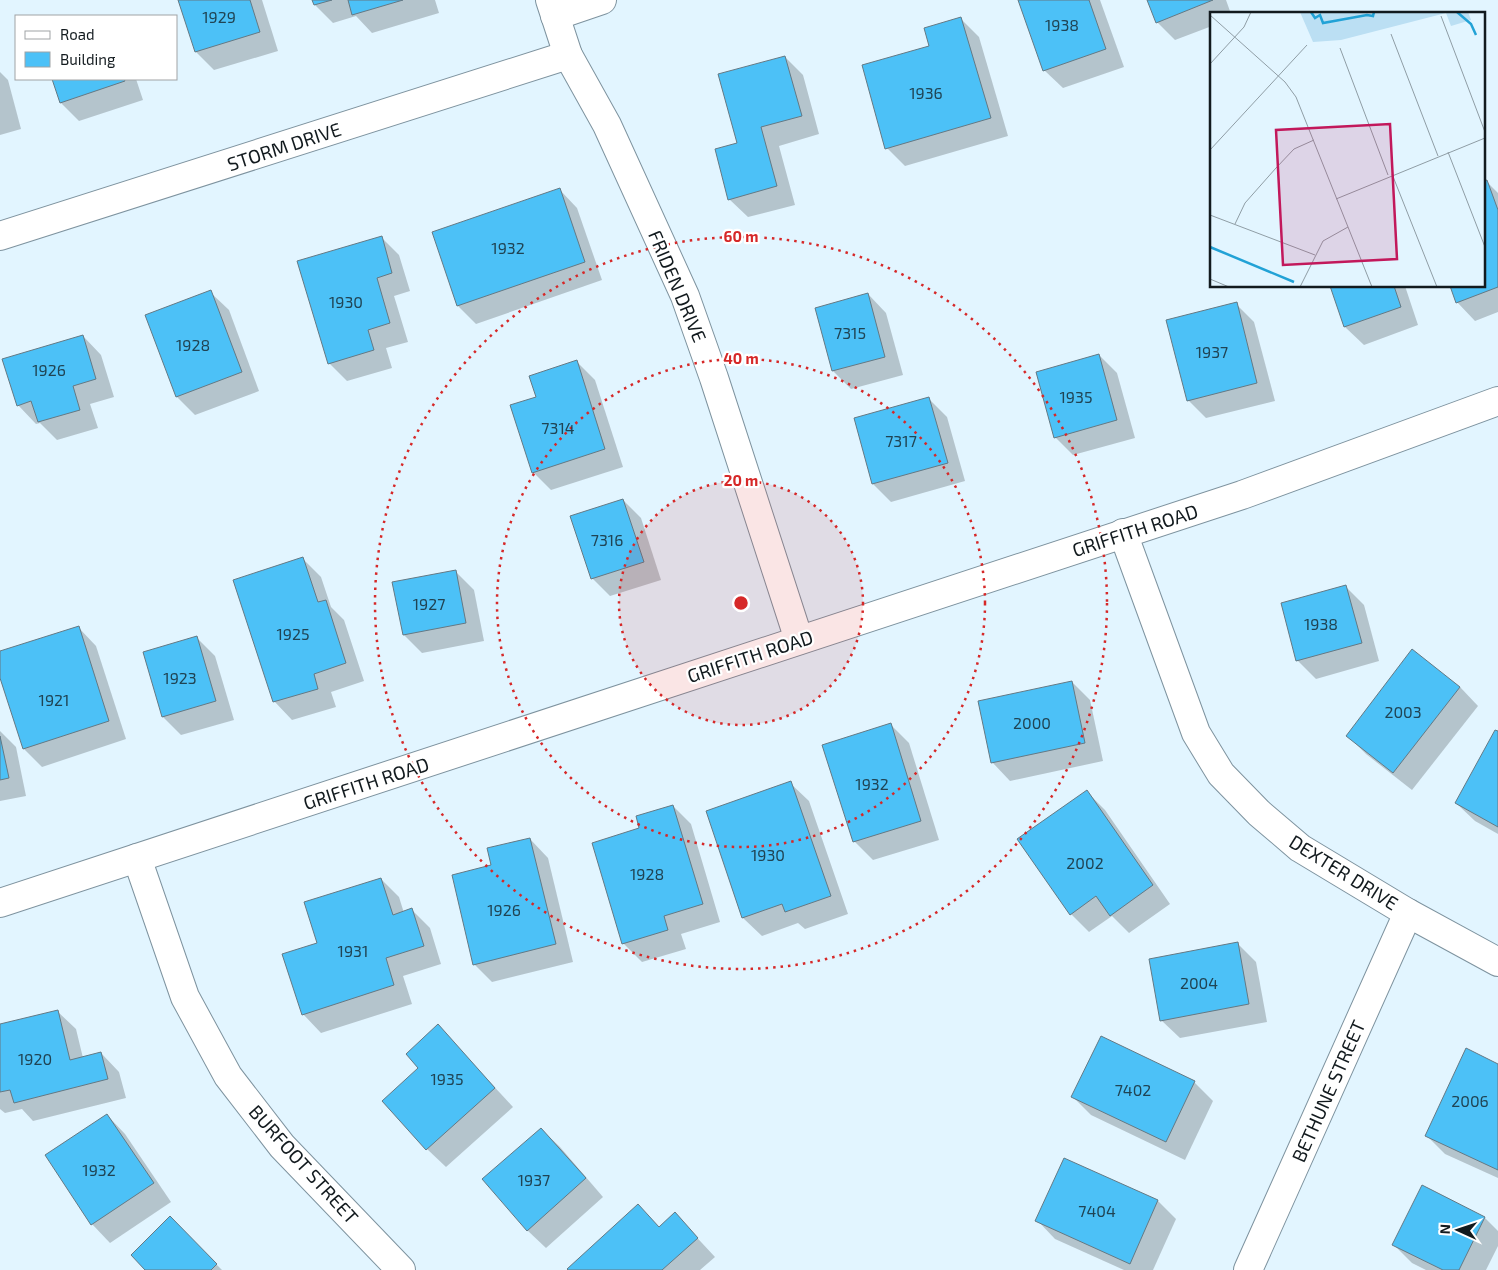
<svg xmlns="http://www.w3.org/2000/svg" width="1498" height="1270" font-family="'Exo 2',sans-serif">
  <style>
    .shadow { fill: #0003 }
    .building { fill: #4cc1f7; stroke: #647984 }
    .lines { fill: none; stroke-linecap: round; stroke-linejoin: round }
    .minor-casing { stroke: #7e939f; stroke-width: 30 }
    .tertiary-casing { stroke: #7e939f; stroke-width: 30 }
    .minor { stroke: #fff; stroke-width: 28 }
    .tertiary { stroke: #fff; stroke-width: 28 }
    .ring { fill: none; stroke: #d62828; stroke-width: 2.5; stroke-dasharray: 2.5 5 }
    .labels { text-anchor: middle; dominant-baseline: central; stroke-width: 4.5; stroke-linejoin: round; paint-order: stroke }
    .number-label { font-size: 16px; fill: #204454 }
    .street-label { font-size: 19px; fill: #121a1e; stroke: #fff }
    .inset-river { fill: none; stroke: #22a2d6; stroke-width: 2.5 }
    .inset-road { fill: none; stroke: #8f9da5; stroke-width: 1 }
    .view { fill: #c2185b; fill-opacity: 0.15; stroke: #c2185b; stroke-width: 2.5 }
    .inset-edge { fill: none; stroke: #121a1e; stroke-width: 2.5 }
    .centre { fill: #d62828; stroke: #fff; stroke-width: 2.5 }
    .ring-label { font-size: 15px; text-anchor: middle; font-weight: bold; fill: #d62828; stroke: #fff; stroke-width: 4.5; stroke-linejoin: round; paint-order: stroke }
  </style>
  <rect width="100%" height="100%" fill="#e2f5ff"/>
  <g class="shadow">
    <polygon points="180,0 262,0 278,51 214,70 196,52"/>
    <polygon points="313,0 435,0 439,13 372,33 356,16 333,23 315,5"/>
    <polygon points="1020,0 1100,0 1124,67 1063,88 1044,70"/>
    <polygon points="1148,0 1226,0 1231,14 1212,14 1212,26 1175,40 1157,22"/>
    <polygon points="961,19 979,37 1008,136 905,166 887,148"/>
    <polygon points="785,57 803,75 819,134 779,146 795,205 748,217 729,199 738,144"/>
    <polygon points="0,72 8,80 21,129 0,135"/>
    <polygon points="53,79 136,79 143,100 79,121 61,103"/>
    <polygon points="1487,182 1498,193 1498,312 1475,321 1457,302 1484,286"/>
    <polygon points="559,189 577,208 602,280 476,324 458,306 433,233"/>
    <polygon points="381,237 399,255 410,291 394,296 408,342 386,348 392,368 347,381 329,363"/>
    <polygon points="1331,286 1405,286 1418,325 1364,345 1345,327"/>
    <polygon points="210,292 229,310 259,391 195,415 177,397 147,316"/>
    <polygon points="868,294 886,313 903,375 851,389 833,371 816,309"/>
    <polygon points="1236,304 1254,322 1275,401 1206,418 1188,400"/>
    <polygon points="83,336 101,355 114,397 90,404 98,428 57,440 40,423 36,424 18,405"/>
    <polygon points="1099,355 1117,373 1135,438 1073,455 1055,437"/>
    <polygon points="577,362 595,380 623,467 551,490 533,472 538,398"/>
    <polygon points="929,399 947,417 965,481 891,502 873,484"/>
    <polygon points="623,500 641,518 661,580 610,596 592,578"/>
    <polygon points="303,559 321,577 331,607 344,620 364,681 331,692 336,707 292,720 274,701"/>
    <polygon points="456,572 474,590 484,641 422,653 404,635"/>
    <polygon points="1346,587 1364,605 1379,661 1316,679 1297,660"/>
    <polygon points="78,627 96,646 126,739 42,767 24,749 0,674 0,652"/>
    <polygon points="197,638 215,656 234,720 181,735 163,717 144,653"/>
    <polygon points="1072,682 1090,700 1103,761 1010,781 992,762"/>
    <polygon points="1460,687 1478,706 1412,790 1366,754 1348,736"/>
    <polygon points="891,725 909,743 939,840 873,860 854,841"/>
    <polygon points="0,731 16,747 26,796 0,801"/>
    <polygon points="1498,733 1498,834 1475,821 1456,803"/>
    <polygon points="790,783 809,801 848,914 805,929 798,923 762,936 743,918 708,812"/>
    <polygon points="1087,792 1105,810 1170,904 1129,933 1112,916 1089,932 1071,914"/>
    <polygon points="673,806 691,824 720,922 681,934 686,949 642,962 623,943 641,829"/>
    <polygon points="530,839 548,858 573,962 492,982 474,964 492,866"/>
    <polygon points="381,879 399,897 404,913 412,910 430,928 441,964 403,976 412,1004 321,1033 303,1014"/>
    <polygon points="1238,944 1256,962 1267,1022 1180,1038 1161,1020"/>
    <polygon points="57,1011 76,1029 83,1058 101,1053 119,1072 126,1098 33,1121 22,1109 5,1113 0,1109 0,1025"/>
    <polygon points="438,1026 513,1107 446,1167 427,1149 420,1068"/>
    <polygon points="1498,1065 1498,1178 1445,1154 1427,1136"/>
    <polygon points="1194,1082 1213,1101 1185,1160 1091,1115 1072,1096"/>
    <polygon points="107,1115 125,1134 171,1202 110,1243 92,1224 46,1155"/>
    <polygon points="541,1129 560,1147 603,1197 546,1248 527,1230"/>
    <polygon points="1064,1159 1158,1201 1176,1219 1153,1270 1124,1270 1055,1239 1037,1220"/>
    <polygon points="1423,1187 1485,1218 1498,1231 1498,1246 1486,1270 1426,1270 1412,1263 1394,1245"/>
    <polygon points="675,1214 715,1257 700,1270 569,1270 660,1228"/>
    <polygon points="170,1218 222,1270 147,1270"/>
  </g>
  <g class="building">
    <polygon points="178,0 250,0 260,32 195,52"/>
    <polygon points="312,0 332,0 314,5"/>
    <polygon points="348,0 403,0 352,15"/>
    <polygon points="1018,0 1089,0 1106,49 1043,71"/>
    <polygon points="1147,0 1213,0 1156,23"/>
    <polygon points="961,17 991,118 885,149 862,65 929,46 924,28"/>
    <polygon points="785,56 802,116 761,127 777,186 728,200 715,149 737,143 718,74"/>
    <polygon points="52,79 124,79 125,81 60,103"/>
    <polygon points="1487,180 1498,210 1498,287 1456,303 1450,286 1484,286 1484,181"/>
    <polygon points="560,188 585,262 457,306 432,232"/>
    <polygon points="382,236 392,273 377,278 390,323 368,330 374,350 328,364 297,261"/>
    <polygon points="1330,286 1394,286 1401,307 1344,327"/>
    <polygon points="211,290 242,372 176,397 145,315"/>
    <polygon points="868,293 885,357 832,371 815,308"/>
    <polygon points="1237,302 1257,383 1187,401 1166,320"/>
    <polygon points="83,335 96,379 73,386 80,410 38,422 31,401 17,406 2,359"/>
    <polygon points="1099,354 1117,420 1054,438 1036,372"/>
    <polygon points="577,360 605,449 532,473 510,405 536,397 529,376"/>
    <polygon points="929,397 948,463 872,484 854,418"/>
    <polygon points="623,499 644,562 591,579 570,516"/>
    <polygon points="303,557 318,602 326,600 346,663 314,674 318,689 273,702 233,580"/>
    <polygon points="456,570 466,623 403,635 392,582"/>
    <polygon points="1346,585 1362,643 1296,661 1281,603"/>
    <polygon points="79,626 109,721 23,749 0,678 0,651"/>
    <polygon points="197,636 216,701 162,717 143,652"/>
    <polygon points="1412,649 1460,687 1393,773 1346,736"/>
    <polygon points="1072,681 1085,743 991,763 978,701"/>
    <polygon points="891,723 921,821 853,842 822,745"/>
    <polygon points="1495,730 1498,731 1498,827 1455,803"/>
    <polygon points="0,736 9,778 0,780"/>
    <polygon points="791,781 831,896 785,912 782,904 742,918 706,811"/>
    <polygon points="1087,790 1153,885 1110,916 1096,896 1070,915 1017,839"/>
    <polygon points="673,805 703,904 664,916 668,930 622,944 592,843 639,828 636,816"/>
    <polygon points="530,838 556,944 473,965 452,875 491,865 487,848"/>
    <polygon points="381,878 393,915 412,908 424,946 386,958 394,985 302,1015 282,954 317,943 304,902"/>
    <polygon points="1238,942 1249,1004 1160,1021 1149,959"/>
    <polygon points="58,1010 70,1060 101,1052 108,1079 14,1103 10,1090 0,1092 0,1024"/>
    <polygon points="438,1024 495,1088 426,1150 382,1101 418,1068 406,1054"/>
    <polygon points="1101,1036 1195,1081 1166,1142 1071,1097"/>
    <polygon points="1466,1048 1498,1064 1498,1170 1425,1136"/>
    <polygon points="107,1114 154,1183 91,1225 45,1155"/>
    <polygon points="541,1128 586,1178 527,1231 482,1179"/>
    <polygon points="1064,1158 1158,1200 1130,1264 1035,1221"/>
    <polygon points="1422,1185 1485,1217 1459,1270 1443,1270 1392,1245"/>
    <polygon points="638,1204 659,1227 675,1212 698,1238 662,1270 568,1270 567,1269"/>
    <polygon points="170,1216 217,1264 211,1270 145,1270 131,1255"/>
  </g>
  <g class="lines">
    <defs>
      <g id="minor">
        <polyline points="550,0 568,55 607,125 685,296 714,378 799,640"/>
        <polyline points="555,16 602,0"/>
        <polyline points="0,236 568,55"/>
        <polyline points="1123,533 1196,733 1221,774 1259,813 1300,848 1408,913 1498,962"/>
        <polyline points="137,858 185,997 228,1076 282,1146 401,1270"/>
        <polyline points="1248,1270 1408,913"/>
      </g>
      <polyline id="tertiary" points="0,903 1242,495 1498,401"/>
    </defs>
    <use href="#minor" class="minor-casing"/>
    <use href="#tertiary" class="tertiary-casing"/>
    <use href="#minor" class="minor"/>
    <use href="#tertiary" class="tertiary"/>
  </g>
  <circle cx="741" cy="603" r="122" fill="#d62828" fill-opacity=".12"/>
  <g class="ring">
    <circle cx="741" cy="603" r="122"/>
    <circle cx="741" cy="603" r="244"/>
    <circle cx="741" cy="603" r="366"/>
  </g>
  <g class="labels">
    <g class="number-label">
      <text x="219" y="16">1929</text>
      <text x="1062" y="24">1938</text>
      <text x="926" y="92">1936</text>
      <text x="508" y="247">1932</text>
      <text x="346" y="301">1930</text>
      <text x="850" y="332">7315</text>
      <text x="193" y="344">1928</text>
      <text x="1212" y="351">1937</text>
      <text x="49" y="369">1926</text>
      <text x="1076" y="396">1935</text>
      <text x="558" y="427">7314</text>
      <text x="901" y="440">7317</text>
      <text x="607" y="539">7316</text>
      <text x="429" y="603">1927</text>
      <text x="1321" y="623">1938</text>
      <text x="293" y="633">1925</text>
      <text x="180" y="677">1923</text>
      <text x="54" y="699">1921</text>
      <text x="1403" y="711">2003</text>
      <text x="1032" y="722">2000</text>
      <text x="872" y="783">1932</text>
      <text x="768" y="854">1930</text>
      <text x="1085" y="862">2002</text>
      <text x="647" y="873">1928</text>
      <text x="504" y="909">1926</text>
      <text x="353" y="950">1931</text>
      <text x="1199" y="982">2004</text>
      <text x="35" y="1058">1920</text>
      <text x="447" y="1078">1935</text>
      <text x="1133" y="1089">7402</text>
      <text x="1470" y="1100">2006</text>
      <text x="99" y="1169">1932</text>
      <text x="534" y="1179">1937</text>
      <text x="1097" y="1210">7404</text>
    </g>
    <g class="street-label">
      <text transform="translate(284 146) rotate(-18)">STORM DRIVE</text>
      <text transform="translate(678 286) rotate(67)">FRIDEN DRIVE</text>
      <text transform="translate(1135 530) rotate(-18)">GRIFFITH ROAD</text>
      <text transform="translate(750 656) rotate(-18)">GRIFFITH ROAD</text>
      <text transform="translate(366 783) rotate(-18)">GRIFFITH ROAD</text>
      <text transform="translate(1344 872) rotate(32)">DEXTER DRIVE</text>
      <text transform="translate(1328 1091) rotate(-66)">BETHUNE STREET</text>
      <text transform="translate(304 1164) rotate(48)">BURFOOT STREET</text>
    </g>
  </g>
  <g transform="translate(1210 12)">
    <rect width="275" height="275" fill="#e2f5ff"/>
    <path d="M90,0H258L261,8L241,14L236,1L131,28L103,30Z" fill="#bbdff3"/>
    <path class="inset-river" d="M101,0L105,6L110,3L113,11L157,3L163,4L164,0M247,0L261,12L266,23M0,235L84,270"/>
    <path class="inset-road" d="M0,3L75,70L86,85L162,275M231,4L275,120M181,22L228,144M130,36L178,163M0,52L34,15L41,0M0,138L97,33M238,140L275,235M182,162L227,275M126,187L275,126M0,203L105,243M25,212L35,191L66,156L84,137L104,128M0,267L19,275M90,275L113,229L138,215"/>
    <path class="view" d="M180,112L187,247L73,253L66,118Z"/>
    <rect width="275" height="275" class="inset-edge"/>
  </g>
  <circle cx="741" cy="603" r="8" class="centre"/>
  <g class="ring-label">
    <text x="741" y="242">60 m</text>
    <text x="741" y="364">40 m</text>
    <text x="741" y="486">20 m</text>
  </g>
  <rect x="15" y="15" width="162" height="65" fill="#ffffff" stroke="#a0a3a5"/>
  <rect x="25" y="31" width="25" height="8" fill="#ffffff" stroke="#a0a3a5"/>
  <text x="60" y="40" font-size="15" fill="#121a1e">Road</text>
  <rect x="25" y="52" width="25" height="15" fill="#4cc1f7" stroke="#a0a3a5"/>
  <text x="60" y="65" font-size="15" fill="#121a1e">Building</text>
  <g transform="translate(1458 1230) rotate(273)" stroke="#ffffff" stroke-width="4" paint-order="stroke">
  <path d="M0-4L9 19L0 12L-9 19Z" fill="#121a1e"/>
  <text y="-8" font-size="14" font-weight="bold" text-anchor="middle" fill="#121a1e">N</text>
  </g>
</svg>
